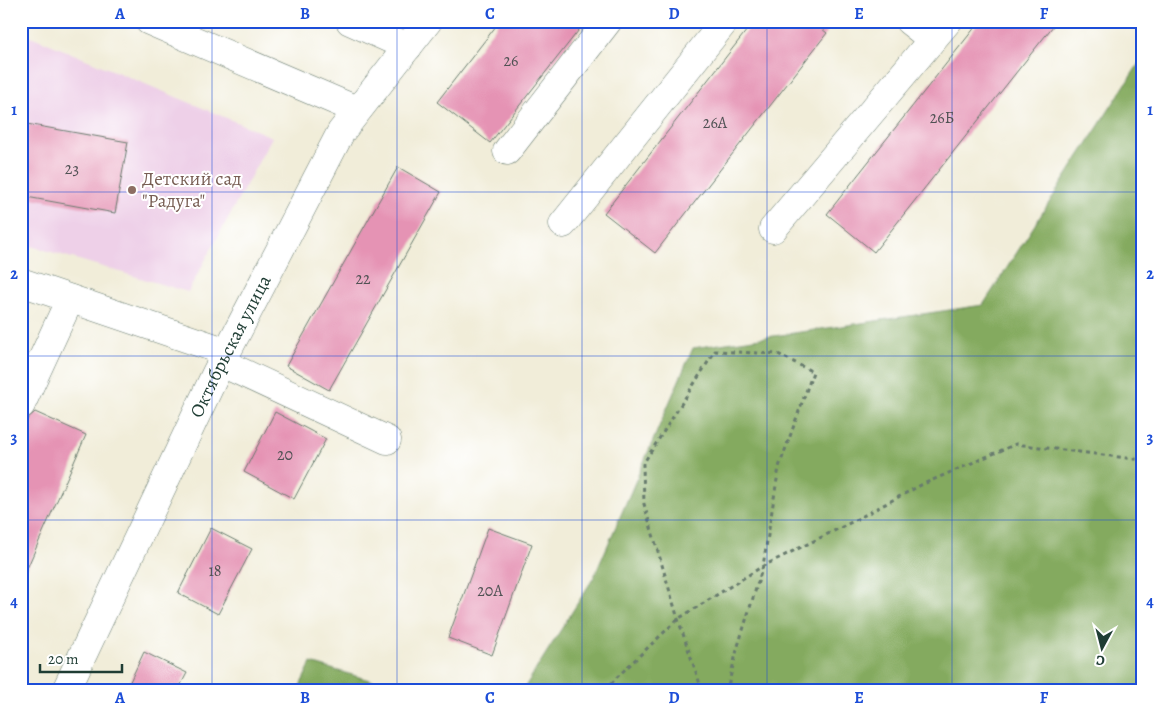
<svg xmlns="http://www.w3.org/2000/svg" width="1164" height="711" font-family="Alegreya,serif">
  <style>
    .built { fill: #eed0e8 }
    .forest { fill: #84aa5f; stroke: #52744a }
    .building { fill: #e593b4 }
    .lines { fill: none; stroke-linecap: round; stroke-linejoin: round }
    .minor-casing { stroke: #687b6e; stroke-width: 29 }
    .path { stroke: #687b6e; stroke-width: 3; stroke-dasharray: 4 4; stroke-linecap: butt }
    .minor { stroke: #fff; stroke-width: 28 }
    .grid { fill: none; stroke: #1d4ed8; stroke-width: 1; stroke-opacity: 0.55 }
    .education-dot { fill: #8d6e63; stroke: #fff; stroke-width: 2 }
    .labels { text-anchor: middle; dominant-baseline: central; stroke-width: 4; stroke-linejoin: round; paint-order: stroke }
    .number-label { font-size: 16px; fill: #505254 }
    .education-label { font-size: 19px; fill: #785e54; stroke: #fff; text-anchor: start }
    .street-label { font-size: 19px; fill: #1f3d34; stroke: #fff }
    .neatline { fill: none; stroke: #1d4ed8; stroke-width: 2 }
    .grid-label { font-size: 16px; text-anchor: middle; font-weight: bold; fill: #1d4ed8 }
  </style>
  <rect width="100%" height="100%" fill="#fff"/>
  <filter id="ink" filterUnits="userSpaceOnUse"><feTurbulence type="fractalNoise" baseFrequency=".02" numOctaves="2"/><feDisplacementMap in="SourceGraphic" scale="10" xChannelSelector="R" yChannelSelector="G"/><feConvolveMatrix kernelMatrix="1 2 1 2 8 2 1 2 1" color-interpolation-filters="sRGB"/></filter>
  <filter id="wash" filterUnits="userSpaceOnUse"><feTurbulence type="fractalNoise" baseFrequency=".0096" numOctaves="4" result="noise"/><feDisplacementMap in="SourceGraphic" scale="20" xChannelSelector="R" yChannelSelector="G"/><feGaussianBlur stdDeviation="1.12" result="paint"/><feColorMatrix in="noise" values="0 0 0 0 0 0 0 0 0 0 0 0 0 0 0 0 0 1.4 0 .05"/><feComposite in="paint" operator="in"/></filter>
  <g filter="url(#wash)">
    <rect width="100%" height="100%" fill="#f1edd9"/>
    <polygon class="built" points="21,32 272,137 188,292 21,243"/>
    <g class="forest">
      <polygon points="1143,57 1143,690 523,690 594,577 693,348 983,305"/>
      <polygon points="311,663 404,690 298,690"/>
    </g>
    <g id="blocks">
      <g class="building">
        <polygon points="500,21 586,21 490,143 437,102"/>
        <polygon points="754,21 812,21 827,33 655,253 604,213"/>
        <polygon points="980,21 1057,21 874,252 827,214"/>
        <polygon points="21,123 128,142 115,213 21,196"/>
        <polygon points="398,167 441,192 329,390 286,366"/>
        <polygon points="35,412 86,435 21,582 21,434 28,418"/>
        <polygon points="275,412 326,439 294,499 244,472"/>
        <polygon points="211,528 252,549 218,614 178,593"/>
        <polygon points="488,528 532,544 492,655 448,638"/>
        <polygon points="144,652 187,673 178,690 126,690"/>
      </g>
    </g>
  </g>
  <g filter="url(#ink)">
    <use href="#blocks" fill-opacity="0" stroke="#687b6e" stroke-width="1"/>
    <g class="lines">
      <defs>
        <g id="minor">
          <polyline points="149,21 357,110"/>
          <polyline points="350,21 408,47"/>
          <polyline points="909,21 932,39"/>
          <polyline points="507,151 608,21"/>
          <polyline points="563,224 725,21"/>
          <polyline points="773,229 948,21"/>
          <polyline points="21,282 227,352"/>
          <polyline points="222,363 387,440"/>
          <polyline points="21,405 70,299"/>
          <path id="s1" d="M66,690L216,373L341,132L428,21"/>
        </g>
      </defs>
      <use href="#minor" class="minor-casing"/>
      <g class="path">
        <polyline points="606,690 616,678 678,619 763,566 844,526 921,485 1016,444 1143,460"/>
        <polyline points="702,690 678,619 644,504 643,464 715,351 778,354 813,372 779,467 763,566 738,646 727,690"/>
        <polyline points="1125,690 1143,678"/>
      </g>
      <use href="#minor" class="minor"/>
    </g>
  </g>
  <path class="grid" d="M212,21V690M397,21V690M582,21V690M767,21V690M952,21V690M21,192H1143M21,356H1143M21,520H1143"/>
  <circle class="education-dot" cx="132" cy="190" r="5"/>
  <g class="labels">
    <g class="number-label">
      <text x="511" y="61">26</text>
      <text x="942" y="118">26Б</text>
      <text x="715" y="123">26А</text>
      <text x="72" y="169">23</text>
      <text x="363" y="279">22</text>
      <text x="285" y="455">20</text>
      <text x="215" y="571">18</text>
      <text x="490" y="591">20А</text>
    </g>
    <g class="education-label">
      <text x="142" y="179">Детский сад<tspan x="142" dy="22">"Радуга"</tspan></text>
    </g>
    <g class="street-label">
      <text stroke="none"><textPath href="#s1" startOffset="381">Октябрьская улица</textPath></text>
    </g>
  </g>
  <rect width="1164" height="711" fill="none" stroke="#fff" stroke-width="55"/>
  <g transform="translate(1102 648) rotate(187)" stroke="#ffffff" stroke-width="4" paint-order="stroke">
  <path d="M0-4L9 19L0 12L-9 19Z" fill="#1f3d34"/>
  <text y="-8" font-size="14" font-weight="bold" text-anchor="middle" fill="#1f3d34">С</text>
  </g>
  <path d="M40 664v8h82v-8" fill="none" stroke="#1f3d34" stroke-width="2.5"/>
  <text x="48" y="664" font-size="15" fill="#1f3d34" stroke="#ffffff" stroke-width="4" paint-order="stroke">20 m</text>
  <rect x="28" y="28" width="1108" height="656" class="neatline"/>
  <g class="grid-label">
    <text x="120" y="19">A</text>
    <text x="305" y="19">B</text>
    <text x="490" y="19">C</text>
    <text x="674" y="19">D</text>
    <text x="859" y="19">E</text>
    <text x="1044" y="19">F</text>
    <text x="14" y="115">1</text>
    <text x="1150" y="115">1</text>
    <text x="14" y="279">2</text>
    <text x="1150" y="279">2</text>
    <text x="14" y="443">3</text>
    <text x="1150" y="443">3</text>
    <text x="14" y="607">4</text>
    <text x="1150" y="607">4</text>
    <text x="120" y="703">A</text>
    <text x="305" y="703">B</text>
    <text x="490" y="703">C</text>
    <text x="674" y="703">D</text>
    <text x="859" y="703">E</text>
    <text x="1044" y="703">F</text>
  </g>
</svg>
